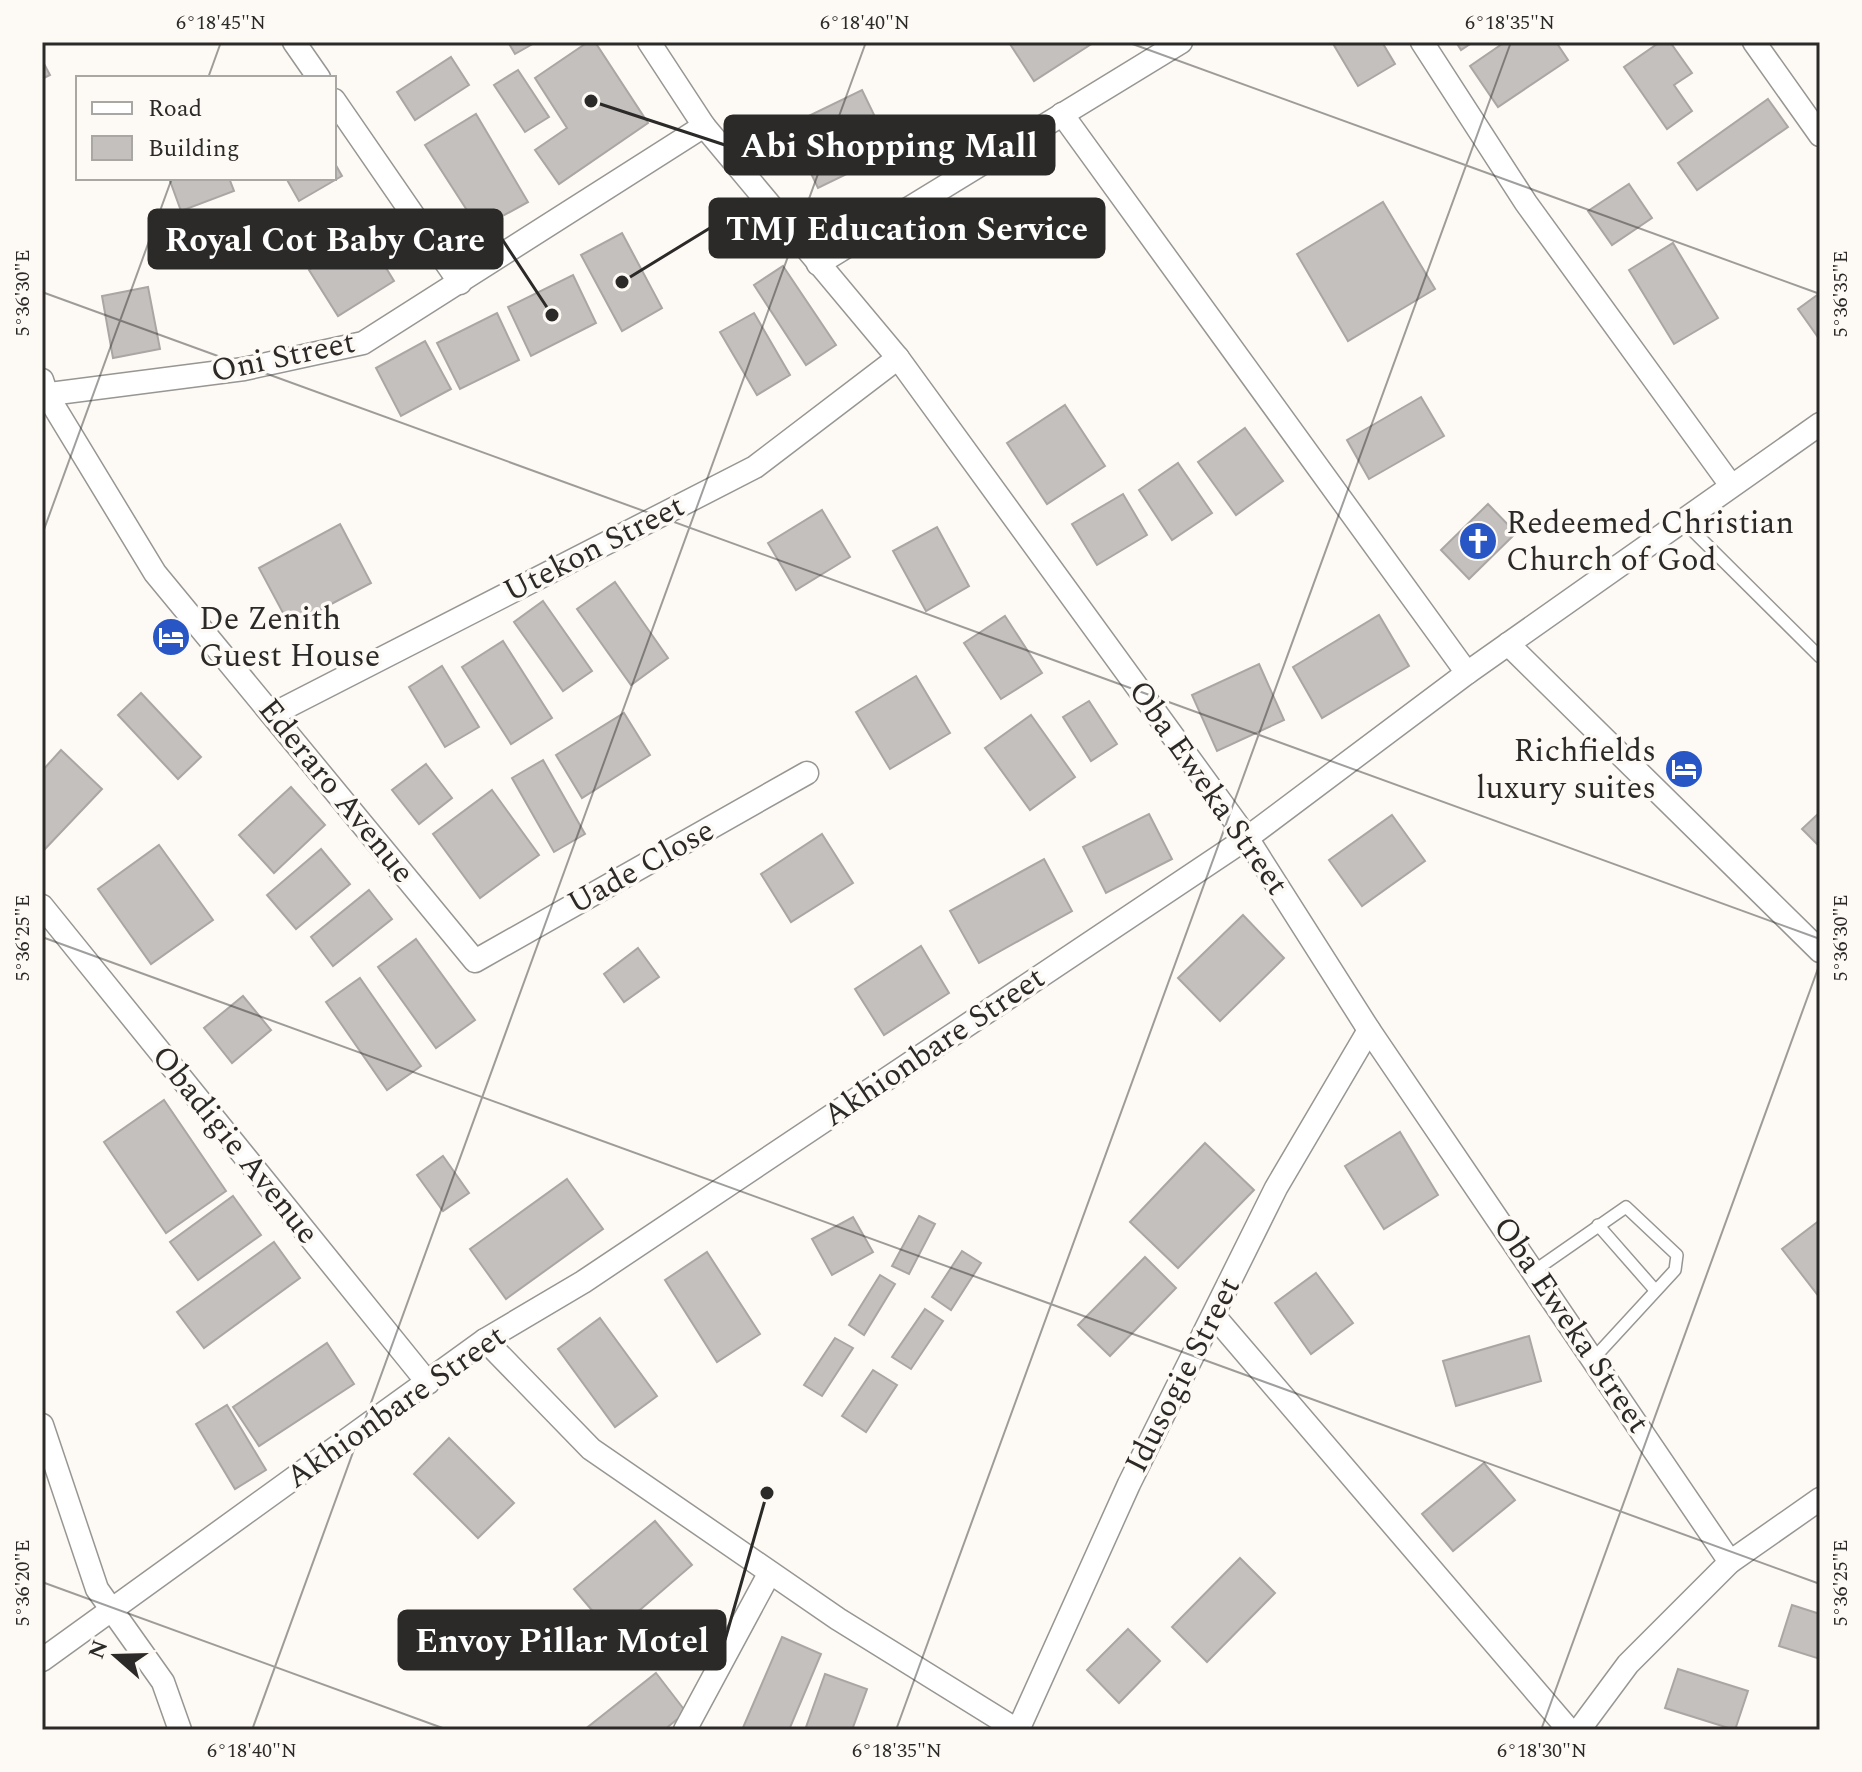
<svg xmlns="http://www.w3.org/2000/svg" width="1862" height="1772" font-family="Spectral,serif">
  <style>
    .building { fill: #c4c0be; stroke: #aaa6a4; stroke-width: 2 }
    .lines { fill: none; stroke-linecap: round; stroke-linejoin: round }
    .lane-casing { stroke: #989693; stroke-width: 14 }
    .street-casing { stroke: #989693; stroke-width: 25 }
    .lane { stroke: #fff; stroke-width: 11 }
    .street { stroke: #fff; stroke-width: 22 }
    .ticks { fill: none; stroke: #2b2a28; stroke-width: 2; stroke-opacity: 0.45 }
    .labels { text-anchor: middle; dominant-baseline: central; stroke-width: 7; stroke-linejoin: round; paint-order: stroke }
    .street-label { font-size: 32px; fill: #2b2a28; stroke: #fdfaf6 }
    .poi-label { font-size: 32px; fill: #2b2a28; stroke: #fdfaf6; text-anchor: start }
    .leader { fill: none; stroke: #2b2a28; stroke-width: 3 }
    .callout-dot { fill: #2b2a28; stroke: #fdfaf6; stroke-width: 3 }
    .callout { fill: #2b2a28; stroke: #2b2a28; stroke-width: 3 }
    .callout-label { font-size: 34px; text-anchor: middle; font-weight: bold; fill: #fff }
    .neatline { fill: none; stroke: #2b2a28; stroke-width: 3 }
    .ticks-label { font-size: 20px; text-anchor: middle; fill: #2b2a28 }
  </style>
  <rect width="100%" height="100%" fill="#fdfaf6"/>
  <g class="building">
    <polygon points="508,42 536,42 515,54"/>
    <polygon points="588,42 595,42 648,123 559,184 535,150 567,128 535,78"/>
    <polygon points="1013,42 1093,42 1093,43 1034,81 1010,44"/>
    <polygon points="1332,42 1382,42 1395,64 1358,86"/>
    <polygon points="1456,42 1473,42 1461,50"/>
    <polygon points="1505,42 1556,42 1568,60 1498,107 1470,66"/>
    <polygon points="1660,42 1670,42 1692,73 1674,85 1692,111 1667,129 1624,67"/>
    <polygon points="451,57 469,85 415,120 397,92"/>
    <polygon points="42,60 50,75 42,79"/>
    <polygon points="518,70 549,117 525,132 494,85"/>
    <polygon points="862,90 892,152 818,188 788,126"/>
    <polygon points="1768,99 1788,127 1697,190 1678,163"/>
    <polygon points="476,114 528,202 479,229 425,145"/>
    <polygon points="334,162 342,176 299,201 286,178 334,178"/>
    <polygon points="169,178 229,178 234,191 181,211"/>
    <polygon points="1629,184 1652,218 1612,245 1588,211"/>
    <polygon points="1383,202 1435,289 1348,341 1297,254"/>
    <polygon points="622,233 662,308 622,331 581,255"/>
    <polygon points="366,235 394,281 338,316 309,270"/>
    <polygon points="1673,243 1718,318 1674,344 1629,270"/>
    <polygon points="783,266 836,345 806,365 754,285"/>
    <polygon points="573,275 596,323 531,356 508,307"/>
    <polygon points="148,287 160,349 113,358 102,296"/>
    <polygon points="1820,293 1820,340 1798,309"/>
    <polygon points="497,313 519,360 460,389 437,343"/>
    <polygon points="754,313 790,375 757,395 720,332"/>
    <polygon points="425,341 451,389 401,416 376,368"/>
    <polygon points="1421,397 1444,436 1369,479 1347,440"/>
    <polygon points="1065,405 1105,466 1047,504 1007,443"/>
    <polygon points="1245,428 1283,481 1236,515 1198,462"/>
    <polygon points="1178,463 1212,513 1172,540 1139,490"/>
    <polygon points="1123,494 1147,535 1097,565 1072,524"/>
    <polygon points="1488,504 1516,533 1469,579 1441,550"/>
    <polygon points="822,510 850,557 796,590 768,543"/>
    <polygon points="340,524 371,583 290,626 259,568"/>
    <polygon points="937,527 969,586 926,611 893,551"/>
    <polygon points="615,582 668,658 631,685 577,609"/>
    <polygon points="543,601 592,671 563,691 514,622"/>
    <polygon points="1379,615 1409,666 1322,718 1293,667"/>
    <polygon points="1005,616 1042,673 1001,699 964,643"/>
    <polygon points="503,641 552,718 511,744 462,667"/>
    <polygon points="1259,664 1284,720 1217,751 1192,695"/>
    <polygon points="442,666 479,727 445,747 409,687"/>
    <polygon points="916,676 950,733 890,769 856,712"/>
    <polygon points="141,693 201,757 178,779 118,715"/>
    <polygon points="1089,701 1117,744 1091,761 1063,717"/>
    <polygon points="624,713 650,755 582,798 556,755"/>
    <polygon points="1031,715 1075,777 1030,810 985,748"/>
    <polygon points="61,750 102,789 45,849 42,846 42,771"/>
    <polygon points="543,760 585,834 554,852 512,778"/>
    <polygon points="426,764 452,798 419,824 392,790"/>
    <polygon points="291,787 325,825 274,873 239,835"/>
    <polygon points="492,790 539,855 480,898 433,834"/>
    <polygon points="1820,812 1820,847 1802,829"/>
    <polygon points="1149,814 1172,859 1106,893 1083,847"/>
    <polygon points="1392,815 1425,861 1362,906 1329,860"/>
    <polygon points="822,834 853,883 791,922 761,874"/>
    <polygon points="159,845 213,920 151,964 98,889"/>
    <polygon points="321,849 350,884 296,929 267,895"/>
    <polygon points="1044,859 1072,911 979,963 950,911"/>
    <polygon points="369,890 392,919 333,966 311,937"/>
    <polygon points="1243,915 1284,958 1220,1021 1178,978"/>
    <polygon points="416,939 475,1020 436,1048 378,967"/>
    <polygon points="921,946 949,993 884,1035 855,989"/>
    <polygon points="638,948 659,977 624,1002 604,974"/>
    <polygon points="360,978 421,1066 387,1090 326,1002"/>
    <polygon points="243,996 271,1030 232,1063 204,1028"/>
    <polygon points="164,1100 226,1191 166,1233 104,1142"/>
    <polygon points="1400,1132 1438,1195 1384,1229 1345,1166"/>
    <polygon points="1205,1143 1254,1190 1178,1268 1130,1222"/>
    <polygon points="443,1156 469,1193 443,1211 417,1175"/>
    <polygon points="567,1179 603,1229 506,1299 470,1249"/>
    <polygon points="233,1196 261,1235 198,1280 170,1242"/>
    <polygon points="919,1216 935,1224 909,1274 892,1266"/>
    <polygon points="853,1217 873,1252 832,1275 812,1239"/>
    <polygon points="1820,1220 1820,1298 1782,1249"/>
    <polygon points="274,1242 300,1278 204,1348 177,1312"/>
    <polygon points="962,1251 981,1263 951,1310 932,1297"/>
    <polygon points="707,1252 760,1334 717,1362 665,1280"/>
    <polygon points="1145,1257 1176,1288 1110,1356 1078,1325"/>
    <polygon points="1316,1273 1353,1323 1311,1354 1275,1303"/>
    <polygon points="880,1275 895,1284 864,1335 849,1325"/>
    <polygon points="925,1309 943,1321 911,1369 892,1357"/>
    <polygon points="600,1318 657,1396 615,1427 558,1349"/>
    <polygon points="1529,1336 1541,1381 1456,1406 1443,1361"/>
    <polygon points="835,1338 853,1348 822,1396 804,1385"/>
    <polygon points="327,1343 354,1384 259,1446 233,1407"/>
    <polygon points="873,1370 897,1385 866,1432 842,1416"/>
    <polygon points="227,1405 266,1470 235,1489 196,1424"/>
    <polygon points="449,1438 514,1503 478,1538 414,1474"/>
    <polygon points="1484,1463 1515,1500 1453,1551 1422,1514"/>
    <polygon points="655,1521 692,1565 612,1634 574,1589"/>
    <polygon points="1240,1558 1275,1593 1207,1662 1172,1627"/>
    <polygon points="1792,1605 1820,1614 1820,1659 1779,1646"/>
    <polygon points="1128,1629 1160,1661 1119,1703 1087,1670"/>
    <polygon points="782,1637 821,1654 789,1730 742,1730"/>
    <polygon points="1678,1669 1748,1691 1735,1730 1665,1708"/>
    <polygon points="656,1673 686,1712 664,1730 584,1730"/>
    <polygon points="825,1674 867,1689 852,1730 805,1730"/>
  </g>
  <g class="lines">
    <defs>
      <g id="lane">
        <polyline points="1682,520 1820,657"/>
        <polyline points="1598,1225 1655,1290"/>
        <polyline points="1534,1271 1626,1207 1677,1255 1675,1270 1594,1358"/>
      </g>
      <g id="street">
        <polyline points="294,42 319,78"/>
        <polyline points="649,42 704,126 898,358 1247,838 1369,1030 1730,1562"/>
        <polyline points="1422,42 1526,203 1730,484"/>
        <polyline points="1754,42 1820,135"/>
        <polyline points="334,100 460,283"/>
        <polyline points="1062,114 1467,673"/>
        <polyline points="818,264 1181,42"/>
        <polyline points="42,380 47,395 155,573 475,961 807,773"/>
        <polyline points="42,395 244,369 363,343 704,126"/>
        <polyline points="1508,644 1820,951"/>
        <polyline points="273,714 755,467 898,358"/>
        <polyline points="42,906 428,1383"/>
        <polyline points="1210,1327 1215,1317 1569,1730"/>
        <polyline points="485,1340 591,1449 838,1619 1017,1730"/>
        <polyline points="42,1425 97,1589 163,1682 180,1730"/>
        <polyline points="42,1660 485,1340 583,1282 1247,838 1467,673 1820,424"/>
        <polyline points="685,1730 769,1574"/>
        <polyline points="1018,1730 1129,1484 1276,1188 1369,1030"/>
        <polyline points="1579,1730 1628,1664 1730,1562 1820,1499"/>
      </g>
    </defs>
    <use href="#lane" class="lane-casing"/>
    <use href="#street" class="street-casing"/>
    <use href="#lane" class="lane"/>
    <use href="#street" class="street"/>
  </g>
  <path class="ticks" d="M1127,42L1820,294M208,78L221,42M42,292L1820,939M42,535L172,178M42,937L1820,1584M42,1582L448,1730M252,1730L866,42M896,1730L1511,42M1541,1730L1820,963"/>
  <defs>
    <symbol id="church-disc" viewBox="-11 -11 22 22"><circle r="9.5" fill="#2857c5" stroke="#fdfaf6"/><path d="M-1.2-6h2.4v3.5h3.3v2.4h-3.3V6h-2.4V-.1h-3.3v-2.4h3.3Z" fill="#fff"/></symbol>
    <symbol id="hotel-disc" viewBox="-11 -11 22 22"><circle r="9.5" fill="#2857c5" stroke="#fdfaf6"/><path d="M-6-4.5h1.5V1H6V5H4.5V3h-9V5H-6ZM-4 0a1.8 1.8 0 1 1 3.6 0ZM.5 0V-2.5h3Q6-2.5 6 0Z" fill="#fff"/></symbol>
  </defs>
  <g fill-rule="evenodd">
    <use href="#church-disc" x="1456" y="519" width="44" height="44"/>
    <use href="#hotel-disc" x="149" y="615" width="44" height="44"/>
    <use href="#hotel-disc" x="1662" y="747" width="44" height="44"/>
  </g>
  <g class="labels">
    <g class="street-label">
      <text transform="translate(283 357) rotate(-12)">Oni Street</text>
      <text transform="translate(594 549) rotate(-27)">Utekon Street</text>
      <text transform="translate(1208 788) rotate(55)">Oba Eweka Street</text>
      <text transform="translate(336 791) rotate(51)">Ederaro Avenue</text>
      <text transform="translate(641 867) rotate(-29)">Uade Close</text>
      <text transform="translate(934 1047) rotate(-34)">Akhionbare Street</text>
      <text transform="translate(235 1145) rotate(51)">Obadigie Avenue</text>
      <text transform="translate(1571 1325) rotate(56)">Oba Eweka Street</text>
      <text transform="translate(1183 1375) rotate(-63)">Idusogie Street</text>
      <text transform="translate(396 1407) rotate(-35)">Akhionbare Street</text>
    </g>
    <g class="poi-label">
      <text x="1506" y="523">Redeemed Christian<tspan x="1506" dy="37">Church of God</tspan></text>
      <text x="199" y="619">De Zenith<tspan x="199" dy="37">Guest House</tspan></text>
      <text x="1656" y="751" text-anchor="end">Richfields<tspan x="1656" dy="37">luxury suites</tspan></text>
    </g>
  </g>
  <path class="leader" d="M591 101L725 145M622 282L710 228M552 315L502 239M767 1493L725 1640"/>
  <g class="callout-dot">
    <circle cx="591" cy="101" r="8"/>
    <circle cx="622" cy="282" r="8"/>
    <circle cx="552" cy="315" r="8"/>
    <circle cx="767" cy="1493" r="8"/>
  </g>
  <g class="callout">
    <rect x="725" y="116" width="329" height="58" rx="8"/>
    <rect x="710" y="199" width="394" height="58" rx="8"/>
    <rect x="149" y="210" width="353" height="58" rx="8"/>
    <rect x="399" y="1611" width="326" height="58" rx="8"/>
  </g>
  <g class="callout-label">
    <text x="889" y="157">Abi Shopping Mall</text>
    <text x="907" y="240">TMJ Education Service</text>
    <text x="325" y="251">Royal Cot Baby Care</text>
    <text x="562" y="1652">Envoy Pillar Motel</text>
  </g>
  <rect width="1862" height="1772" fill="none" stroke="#fdfaf6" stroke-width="88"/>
  <rect x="76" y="76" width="260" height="104" fill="#fdfaf6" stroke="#a9a7a4" stroke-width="2"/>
  <rect x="92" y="102" width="40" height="12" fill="#ffffff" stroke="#a9a7a4" stroke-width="2"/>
  <text x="148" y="116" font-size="24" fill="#2b2a28">Road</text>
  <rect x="92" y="136" width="40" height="24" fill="#c4c0be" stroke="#a9a7a4" stroke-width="2"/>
  <text x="148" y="156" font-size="24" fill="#2b2a28">Building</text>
  <g transform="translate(116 1656) rotate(290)" stroke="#fdfaf6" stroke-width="6" paint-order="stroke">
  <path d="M0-6L14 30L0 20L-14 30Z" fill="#2b2a28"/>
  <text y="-12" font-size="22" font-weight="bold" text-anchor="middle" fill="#2b2a28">N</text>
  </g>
  <rect x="44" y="44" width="1774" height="1684" class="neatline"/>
  <g class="ticks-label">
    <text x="221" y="29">6°18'45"N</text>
    <text x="865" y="29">6°18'40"N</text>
    <text x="1510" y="29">6°18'35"N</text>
    <text transform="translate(22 293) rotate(-90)" y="7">5°36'30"E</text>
    <text transform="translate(1840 294) rotate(-90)" y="7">5°36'35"E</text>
    <text transform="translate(22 938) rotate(-90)" y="7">5°36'25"E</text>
    <text transform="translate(1840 938) rotate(-90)" y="7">5°36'30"E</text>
    <text transform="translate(22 1583) rotate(-90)" y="7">5°36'20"E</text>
    <text transform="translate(1840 1583) rotate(-90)" y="7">5°36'25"E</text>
    <text x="252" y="1757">6°18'40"N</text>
    <text x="897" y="1757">6°18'35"N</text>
    <text x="1542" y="1757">6°18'30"N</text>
  </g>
</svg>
